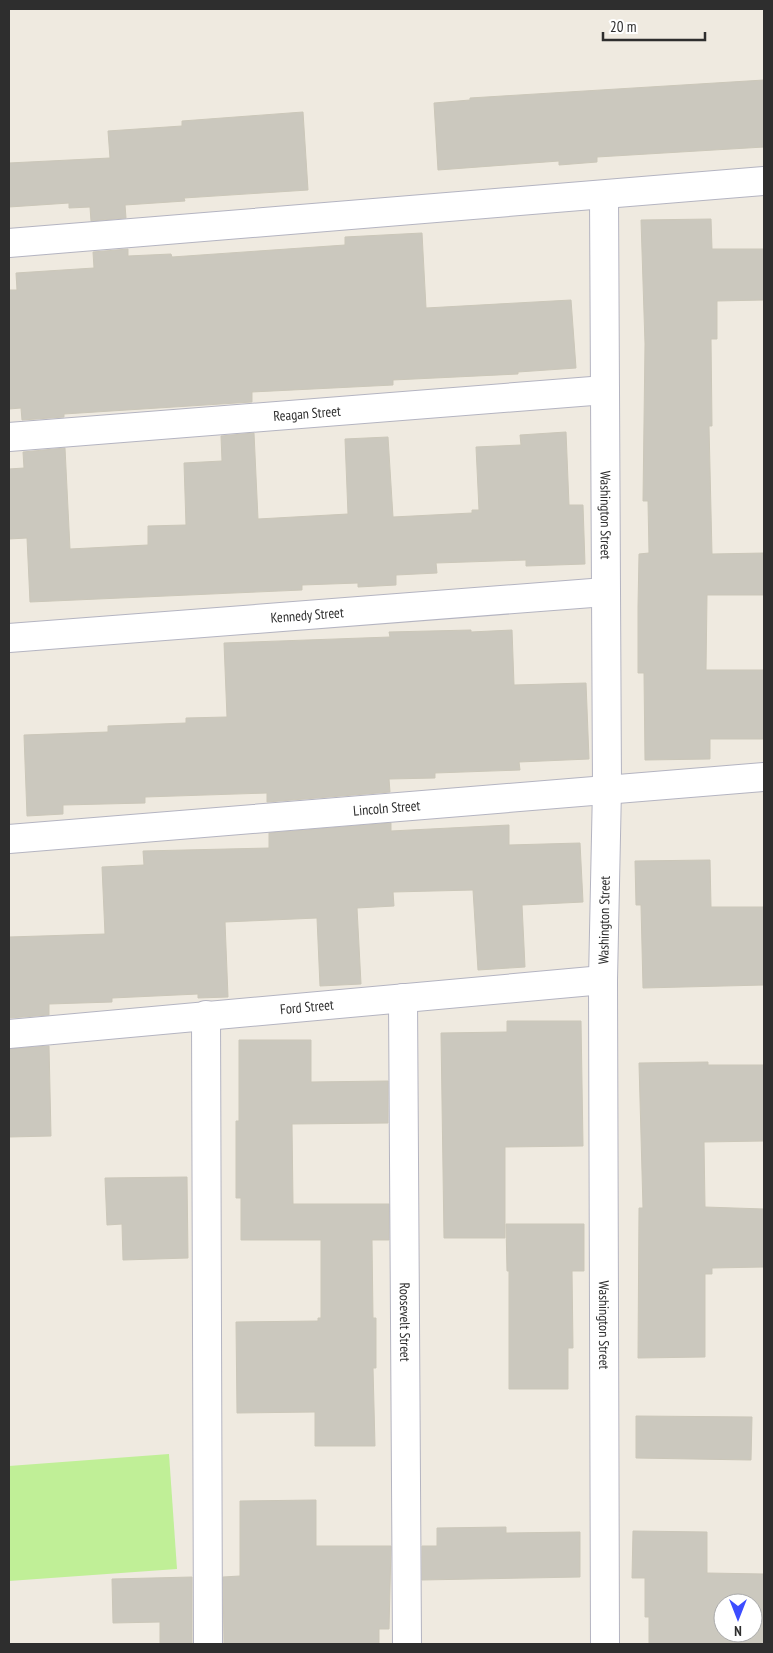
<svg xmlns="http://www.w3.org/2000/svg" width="773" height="1653" font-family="'PT Sans Narrow',sans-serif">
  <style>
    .pitch { fill: #c0ef97 }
    .building { fill: #cbc8be; stroke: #cbc7b9; fill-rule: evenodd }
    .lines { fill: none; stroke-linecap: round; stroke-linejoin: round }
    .minor-casing { stroke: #b4b4c1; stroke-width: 30 }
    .minor { stroke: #fff; stroke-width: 28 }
    .labels { text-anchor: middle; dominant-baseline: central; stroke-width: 4; stroke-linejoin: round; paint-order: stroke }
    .street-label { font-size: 14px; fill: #2e2e2e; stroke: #fff }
  </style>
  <rect width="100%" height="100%" fill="#efeae0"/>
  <polygon class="pitch" points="169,1454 177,1569 9,1581 9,1466"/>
  <g class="building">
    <polygon points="764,80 764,147 597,157 597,162 559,165 559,161 438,170 434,103 470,100 470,98"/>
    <polygon points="303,112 308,190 184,198 185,201 125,205 126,218 91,221 90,207 69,208 69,203 9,207 9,163 110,158 108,131 182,126 182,121"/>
    <polygon points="711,219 712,249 764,249 764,300 717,301 717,339 711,339 712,426 709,426 712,554 764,553 764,595 707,595 706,670 764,670 764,739 710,739 710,759 645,760 644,673 638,673 638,607 639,554 649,553 648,501 643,501 645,344 641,220"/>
    <polygon points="422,233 426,308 571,300 576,368 518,372 518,374 393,380 393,385 252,392 252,402 64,414 64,417 22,420 21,408 9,409 9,290 17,290 16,273 94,268 93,252 128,249 128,256 171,254 172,257 345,245 345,237"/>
    <polygon points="566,432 569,505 583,505 585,564 526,566 526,560 436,563 437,573 396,575 396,585 358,587 358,583 302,585 302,590 30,602 27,538 9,539 9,469 24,468 23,452 65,448 70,549 148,545 148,526 186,525 184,463 222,461 221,436 254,433 258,519 348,514 345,439 388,437 393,517 472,513 472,510 479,510 476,447 521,445 520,435"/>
    <polygon points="471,630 471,632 512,630 514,685 586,683 589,759 519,762 520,770 435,773 435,778 389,779 390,792 267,802 267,793 145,797 145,803 63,805 63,814 27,816 24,735 108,732 108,726 186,723 186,718 227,717 224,643 390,637 389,632"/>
    <polygon points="391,823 391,831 509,825 509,845 580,843 583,902 522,905 525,967 478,970 473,890 393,892 394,906 357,908 361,984 320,986 317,918 225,922 228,997 198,998 198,994 112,998 112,1002 49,1004 49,1015 9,1018 9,937 105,934 102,867 144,865 143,851 269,848 269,833"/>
    <polygon points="710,860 711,907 764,907 764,985 643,988 641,905 636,905 635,861"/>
    <polygon points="507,1021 581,1021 583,1146 505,1147 505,1238 444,1238 441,1033 507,1032"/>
    <polygon points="239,1040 311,1040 311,1082 388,1081 388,1123 292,1124 293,1204 389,1204 389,1240 372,1240 373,1318 376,1318 376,1368 373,1368 375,1446 315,1446 315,1412 237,1413 236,1322 318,1321 318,1318 321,1318 321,1240 241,1240 241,1198 236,1198 236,1121 239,1121"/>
    <polygon points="49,1046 51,1136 9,1137 9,1049"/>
    <polygon points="708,1062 708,1065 764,1065 764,1141 704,1142 705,1207 764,1209 764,1267 712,1268 712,1274 705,1274 705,1357 638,1358 639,1208 643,1208 639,1063"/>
    <polygon points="187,1177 188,1258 123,1260 122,1224 107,1225 105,1178"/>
    <polygon points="506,1224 584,1224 584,1271 572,1271 573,1348 568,1348 568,1389 509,1389 509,1271 507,1271"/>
    <polygon points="636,1416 752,1417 751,1460 636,1458"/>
    <polygon points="316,1500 316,1546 391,1546 389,1629 379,1629 379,1644 224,1644 223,1577 240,1576 240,1501"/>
    <polygon points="506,1527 506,1533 580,1532 580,1577 422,1580 422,1546 437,1546 437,1528"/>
    <path d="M633,1531L707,1532V1573L764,1574V1644H649V1617H645V1578H632ZM723,1603H753V1633H723Z"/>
    <polygon points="192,1577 192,1644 160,1644 160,1622 113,1623 112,1579"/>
  </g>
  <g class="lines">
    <defs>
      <g id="minor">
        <path id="s1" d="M604,195L607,788L603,980L605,1644"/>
        <polyline points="9,243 764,181"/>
        <path id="s2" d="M9,437L605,390"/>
        <path id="s3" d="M9,638L605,592"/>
        <path id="s4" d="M9,839L764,777"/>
        <path id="s5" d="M403,998L407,1644"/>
        <polyline points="206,1015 208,1644"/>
        <path id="s6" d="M9,1034L603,980"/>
      </g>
    </defs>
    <use href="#minor" class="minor-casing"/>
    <use href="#minor" class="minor"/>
  </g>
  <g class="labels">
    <g class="street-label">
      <text stroke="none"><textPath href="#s2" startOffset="299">Reagan Street</textPath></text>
      <text stroke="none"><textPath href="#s1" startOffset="320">Washington Street</textPath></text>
      <text stroke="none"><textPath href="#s3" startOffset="299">Kennedy Street</textPath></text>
      <text stroke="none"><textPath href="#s4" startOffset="379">Lincoln Street</textPath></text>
      <text transform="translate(604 920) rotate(-89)">Washington Street</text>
      <text stroke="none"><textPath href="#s6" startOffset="299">Ford Street</textPath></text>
      <text stroke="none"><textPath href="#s5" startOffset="324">Roosevelt Street</textPath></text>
      <text stroke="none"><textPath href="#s1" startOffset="1130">Washington Street</textPath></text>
    </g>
  </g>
  <rect width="773" height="1653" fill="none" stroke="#2e2e2e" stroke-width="20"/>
  <g transform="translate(738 1618) rotate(180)"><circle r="24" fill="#ffffff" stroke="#ababab"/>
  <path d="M0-4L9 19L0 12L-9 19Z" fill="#3d4dff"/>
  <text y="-8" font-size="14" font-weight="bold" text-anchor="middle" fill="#2e2e2e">N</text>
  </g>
  <path d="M603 32v8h102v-8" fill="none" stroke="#2e2e2e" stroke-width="2.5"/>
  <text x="610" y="32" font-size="15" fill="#2e2e2e" stroke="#ffffff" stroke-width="4" paint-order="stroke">20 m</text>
</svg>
